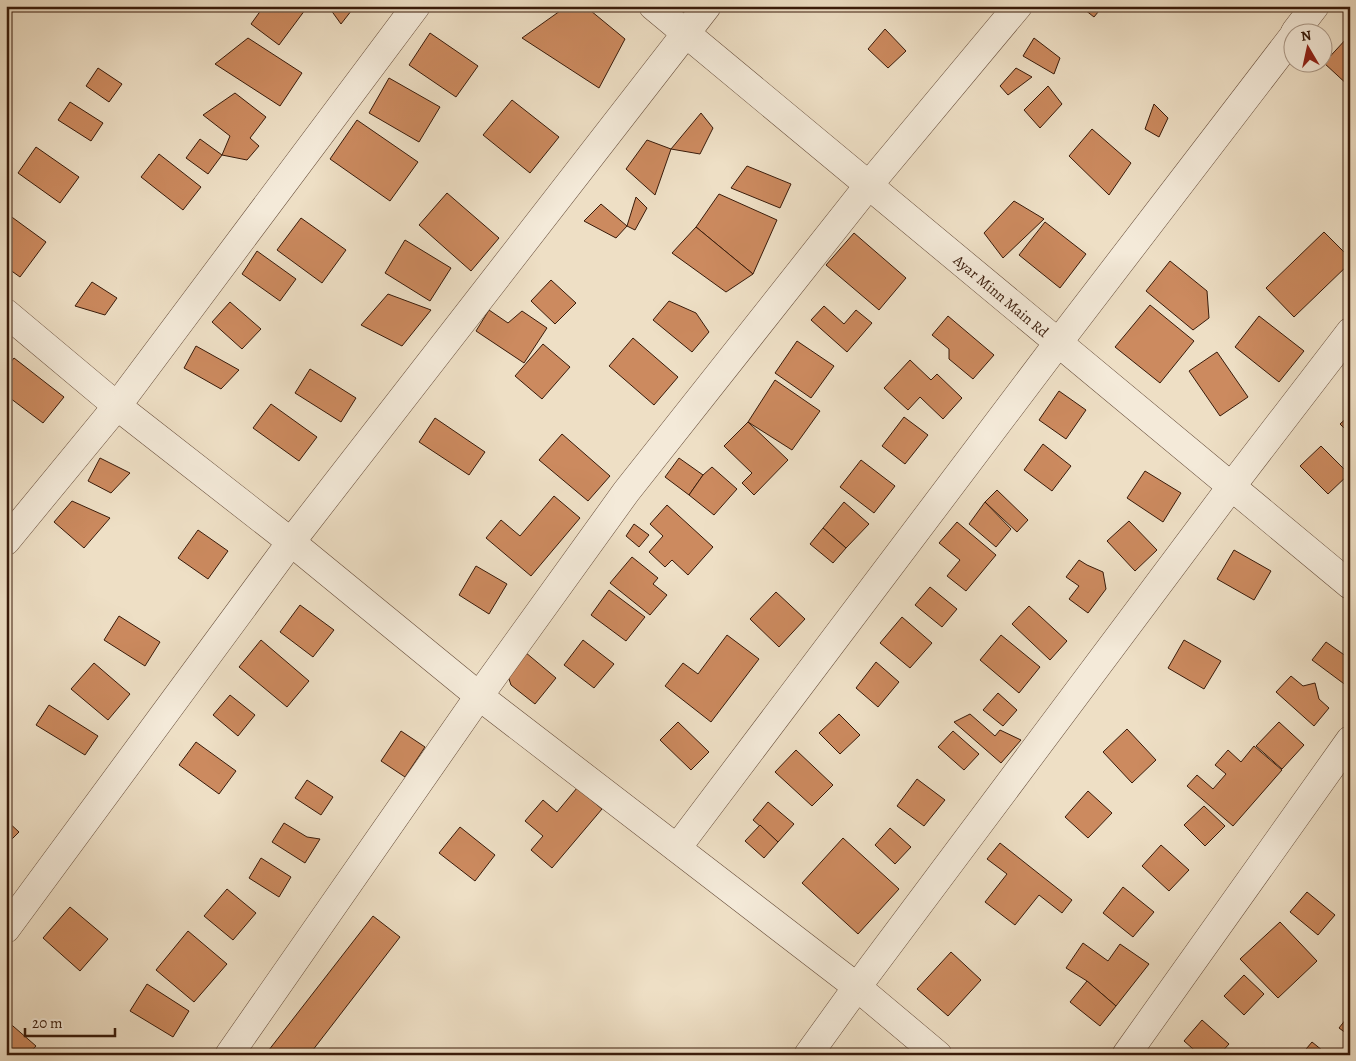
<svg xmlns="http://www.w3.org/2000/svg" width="1356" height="1061" font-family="Alegreya,serif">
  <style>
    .building { fill: #cc8a5f; stroke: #391b0a }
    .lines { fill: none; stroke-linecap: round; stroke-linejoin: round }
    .minor-casing { stroke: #664c39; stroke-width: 29 }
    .minor { stroke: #f4ead9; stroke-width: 28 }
    .labels { text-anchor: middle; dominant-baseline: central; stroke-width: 4.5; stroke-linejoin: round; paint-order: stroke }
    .street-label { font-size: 15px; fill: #391b0a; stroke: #f4ead9 }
  </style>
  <rect width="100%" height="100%" fill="#eedfc5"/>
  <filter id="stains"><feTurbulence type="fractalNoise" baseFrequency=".004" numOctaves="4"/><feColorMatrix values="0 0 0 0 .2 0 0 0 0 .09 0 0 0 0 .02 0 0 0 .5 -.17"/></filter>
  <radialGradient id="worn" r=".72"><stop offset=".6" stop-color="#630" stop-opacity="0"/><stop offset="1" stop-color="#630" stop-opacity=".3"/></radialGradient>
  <g class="building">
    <polygon points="264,6 300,6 305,10 279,45 251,24"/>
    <polygon points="328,6 355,6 341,24"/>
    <polygon points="567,6 585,6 625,39 599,88 522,38"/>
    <polygon points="1080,6 1103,6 1094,17"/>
    <polygon points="885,29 906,51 888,68 868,49"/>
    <polygon points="430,33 478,66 456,97 409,65"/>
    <polygon points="248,38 302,73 280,106 215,64"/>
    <polygon points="1034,38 1060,58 1054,74 1023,56"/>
    <polygon points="1347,38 1350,41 1350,87 1324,63"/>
    <polygon points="98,68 122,84 109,102 86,86"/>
    <polygon points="1016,68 1032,77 1008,95 1000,86"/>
    <polygon points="389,78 440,107 419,142 369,113"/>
    <polygon points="1048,86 1062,104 1040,128 1024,110"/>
    <polygon points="235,93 266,117 250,138 259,146 247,160 222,155 230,136 203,115"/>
    <polygon points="512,100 559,137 530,173 483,135"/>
    <polygon points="70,102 103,123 91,141 58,120"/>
    <polygon points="1154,104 1168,118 1159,137 1145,129"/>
    <polygon points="701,113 713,128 700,154 671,149"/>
    <polygon points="357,120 418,162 390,201 330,159"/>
    <polygon points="1092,129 1131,163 1109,195 1069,156"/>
    <polygon points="200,139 222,155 208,174 186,158"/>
    <polygon points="647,140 671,149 655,195 626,169"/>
    <polygon points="36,147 79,177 60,203 18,173"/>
    <polygon points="159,154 201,187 183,210 141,177"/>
    <polygon points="747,166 791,184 780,208 731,188"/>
    <polygon points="447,193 499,238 471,271 419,225"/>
    <polygon points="719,194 777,220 753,274 696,227"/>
    <polygon points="636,197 647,208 635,230 627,226"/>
    <polygon points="1014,201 1044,219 1003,258 984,233"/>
    <polygon points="601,204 627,226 616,238 584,221"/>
    <polygon points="9,215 46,242 20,277 6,267 6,219"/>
    <polygon points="301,218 346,250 322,283 277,250"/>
    <polygon points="1045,222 1086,254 1060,288 1019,255"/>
    <polygon points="696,227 753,274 726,292 672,253"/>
    <polygon points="1324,232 1350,258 1350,263 1294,317 1266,288"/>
    <polygon points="854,233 906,278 879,310 826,265"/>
    <polygon points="405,240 451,268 430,301 385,273"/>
    <polygon points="257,251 296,279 280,301 242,274"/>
    <polygon points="1170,261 1207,291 1209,318 1193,330 1146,291"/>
    <polygon points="551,280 576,303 555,324 531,301"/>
    <polygon points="92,282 117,298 105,315 75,306"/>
    <polygon points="388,294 431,310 402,346 361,325"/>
    <polygon points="669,301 696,313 709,332 692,352 653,320"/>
    <polygon points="230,302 261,329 242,349 212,322"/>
    <polygon points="1150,305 1194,341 1160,383 1115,347"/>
    <polygon points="824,306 844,324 856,310 872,323 847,352 811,320"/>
    <polygon points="489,310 508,323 522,311 547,328 524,363 476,331"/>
    <polygon points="948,316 994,355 973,379 949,359 949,349 932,335"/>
    <polygon points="1259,316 1304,351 1279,382 1235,347"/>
    <polygon points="633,338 678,377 654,405 609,366"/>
    <polygon points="797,341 834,366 811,398 775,373"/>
    <polygon points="543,344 570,367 542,399 515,376"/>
    <polygon points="196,346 239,370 221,389 184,368"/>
    <polygon points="1217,352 1248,397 1220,416 1189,371"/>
    <polygon points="14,358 64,397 43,423 6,395 6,368"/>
    <polygon points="910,360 931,380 937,374 962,398 943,419 920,397 908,410 884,388"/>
    <polygon points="310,369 356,398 341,422 295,393"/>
    <polygon points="775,380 820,411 792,450 748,422"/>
    <polygon points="1059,391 1086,410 1066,439 1039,420"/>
    <polygon points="271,404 317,437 299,461 253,428"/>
    <polygon points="1350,415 1350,434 1340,424"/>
    <polygon points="904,417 928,435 905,464 882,446"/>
    <polygon points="435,418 485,452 469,475 419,442"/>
    <polygon points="748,422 788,460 754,495 742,483 752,473 724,446"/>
    <polygon points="562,434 610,476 588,501 539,460"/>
    <polygon points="1043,444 1071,466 1052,491 1024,470"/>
    <polygon points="1321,446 1349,474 1328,494 1300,466"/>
    <polygon points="100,458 130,473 111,493 88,481"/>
    <polygon points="679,458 703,475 689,495 665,477"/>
    <polygon points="861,460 895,486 874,513 840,487"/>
    <polygon points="712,467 737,489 714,515 689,495 703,475"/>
    <polygon points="1145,471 1181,493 1163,522 1127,498"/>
    <polygon points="997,490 1028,520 1017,532 985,502"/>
    <polygon points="554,496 580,518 531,576 486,538 501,520 520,536"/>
    <polygon points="72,501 110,518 84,548 54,522"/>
    <polygon points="844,502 869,524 846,548 823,528"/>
    <polygon points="985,502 1011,529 996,547 969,524"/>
    <polygon points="667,505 713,547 688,575 672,560 665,567 649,552 663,536 650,524"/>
    <polygon points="1129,521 1157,550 1135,571 1107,541"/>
    <polygon points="957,522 996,555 966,591 947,576 960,560 939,543"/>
    <polygon points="634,524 649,535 639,547 626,536"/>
    <polygon points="823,528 846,548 833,563 810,544"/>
    <polygon points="198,530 228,551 208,579 178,558"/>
    <polygon points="1234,550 1271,571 1254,600 1217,579"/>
    <polygon points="632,557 658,578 653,584 667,595 650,615 610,583"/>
    <polygon points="1079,560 1087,565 1103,572 1106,589 1088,613 1069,599 1079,586 1066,577"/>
    <polygon points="476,566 507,584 489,614 459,595"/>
    <polygon points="930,587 957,609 942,627 915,605"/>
    <polygon points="609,590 645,617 626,641 591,615"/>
    <polygon points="776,592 805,619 779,647 750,619"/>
    <polygon points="300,605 334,630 313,657 280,632"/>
    <polygon points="1029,606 1067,641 1050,660 1012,624"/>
    <polygon points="119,616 160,642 145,666 104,640"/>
    <polygon points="902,617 932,643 910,668 880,643"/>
    <polygon points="727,635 759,659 711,722 665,686 683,663 698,674"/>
    <polygon points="1001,635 1040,667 1019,693 980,660"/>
    <polygon points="261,640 309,681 287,707 239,667"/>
    <polygon points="583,640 614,664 594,688 564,665"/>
    <polygon points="1184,640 1221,661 1204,689 1168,668"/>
    <polygon points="1326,642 1350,659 1350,682 1347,686 1312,660"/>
    <polygon points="525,652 556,678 535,704 511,685 507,673"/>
    <polygon points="876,662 899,682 878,707 856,688"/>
    <polygon points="94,663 130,694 108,720 71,689"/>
    <polygon points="1291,676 1303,686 1315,683 1319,699 1329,708 1314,726 1276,692"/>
    <polygon points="998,693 1017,710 1003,726 983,710"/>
    <polygon points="230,695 255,715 238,736 213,715"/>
    <polygon points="49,705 98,736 85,755 36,725"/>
    <polygon points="839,714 860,735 840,754 819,733"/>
    <polygon points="970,714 995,736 1000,730 1021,740 1001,763 954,722"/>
    <polygon points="678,722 709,752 691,770 660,740"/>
    <polygon points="1279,722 1304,745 1282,769 1256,746"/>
    <polygon points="1127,729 1156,760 1132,783 1103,752"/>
    <polygon points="401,731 425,747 405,777 381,761"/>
    <polygon points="953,731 979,754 964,770 938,747"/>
    <polygon points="196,742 236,771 219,794 179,765"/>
    <polygon points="1254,746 1282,770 1233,826 1187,786 1197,775 1213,789 1226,774 1215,765 1228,750 1241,762"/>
    <polygon points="796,750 833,785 812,806 775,772"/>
    <polygon points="917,779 945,800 924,826 897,806"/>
    <polygon points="307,780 333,797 321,815 295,798"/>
    <polygon points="577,788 602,809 552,868 531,850 543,836 525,821 543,800 557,812"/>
    <polygon points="1088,791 1112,813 1088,838 1065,817"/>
    <polygon points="768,802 794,824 778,842 753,820"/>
    <polygon points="1204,806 1225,826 1205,846 1184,825"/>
    <polygon points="6,820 19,832 6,845"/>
    <polygon points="284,823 307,837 320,839 305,863 272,842"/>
    <polygon points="760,825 778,842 764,858 745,841"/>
    <polygon points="460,827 495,855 475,881 439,853"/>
    <polygon points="890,828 911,847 895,864 875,845"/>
    <polygon points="843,838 899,889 858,934 802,883"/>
    <polygon points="1000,843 1072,900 1062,913 1039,895 1015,925 985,902 1007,874 987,859"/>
    <polygon points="1161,845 1189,870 1169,891 1142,866"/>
    <polygon points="261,858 291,877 279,897 249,878"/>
    <polygon points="1123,887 1154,912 1133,937 1103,913"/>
    <polygon points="227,889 256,913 233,940 204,916"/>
    <polygon points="1307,892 1335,915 1318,935 1290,912"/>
    <polygon points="70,907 108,939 80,971 43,938"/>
    <polygon points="373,916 400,937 309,1055 265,1055"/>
    <polygon points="1280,922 1317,961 1278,998 1240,959"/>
    <polygon points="188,931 227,964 194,1002 156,970"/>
    <polygon points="1083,943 1108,961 1120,944 1149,964 1116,1006 1087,981 1066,968"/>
    <polygon points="951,952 981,980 948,1016 917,989"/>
    <polygon points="1244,975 1264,994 1244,1015 1224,996"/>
    <polygon points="1087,981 1116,1006 1100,1026 1070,1002"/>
    <polygon points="147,984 189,1011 173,1037 130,1011"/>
    <polygon points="1350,1014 1350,1036 1339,1028"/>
    <polygon points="6,1020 36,1046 28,1055 6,1055"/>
    <polygon points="1202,1020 1229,1044 1219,1055 1200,1055 1184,1041"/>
    <polygon points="1312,1042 1328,1055 1301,1055"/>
  </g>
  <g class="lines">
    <defs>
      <g id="minor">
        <polyline points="653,6 1350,585"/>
        <polyline points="1295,32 1315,6"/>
        <polyline points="6,313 117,406 291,542 479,696 857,987 938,1055"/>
        <polyline points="6,541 117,406 416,6"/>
        <polyline points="677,848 1058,343 1294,35"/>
        <polyline points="6,929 291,542 707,6"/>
        <polyline points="229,1055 479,696 626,492 868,186 1018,6"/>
        <polyline points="808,1055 857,987 1231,487 1350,332"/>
        <polyline points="1126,1055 1350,740"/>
      </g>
    </defs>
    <use href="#minor" class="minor-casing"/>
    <use href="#minor" class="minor"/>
  </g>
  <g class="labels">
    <g class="street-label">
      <text transform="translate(1001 296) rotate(40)">Ayar Minn Main Rd</text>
    </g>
  </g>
  <rect width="1356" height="1061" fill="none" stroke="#eedfc5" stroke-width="25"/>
  <rect x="8" y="8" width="1341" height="1046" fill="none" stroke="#391b0a" stroke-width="2.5"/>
  <rect x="12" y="12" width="1331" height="1036" fill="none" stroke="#391b0a"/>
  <g transform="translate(1308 48) rotate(351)"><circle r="24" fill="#f4ead9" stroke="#a99786"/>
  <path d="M0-4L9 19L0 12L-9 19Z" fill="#8f2418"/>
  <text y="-8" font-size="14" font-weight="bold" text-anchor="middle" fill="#391b0a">N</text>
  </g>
  <path d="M25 1028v8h90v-8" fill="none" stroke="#391b0a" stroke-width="2.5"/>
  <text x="32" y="1028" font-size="15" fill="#391b0a" stroke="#f4ead9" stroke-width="4" paint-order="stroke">20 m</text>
  <rect width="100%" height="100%" filter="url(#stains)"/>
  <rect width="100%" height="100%" fill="url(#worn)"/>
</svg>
